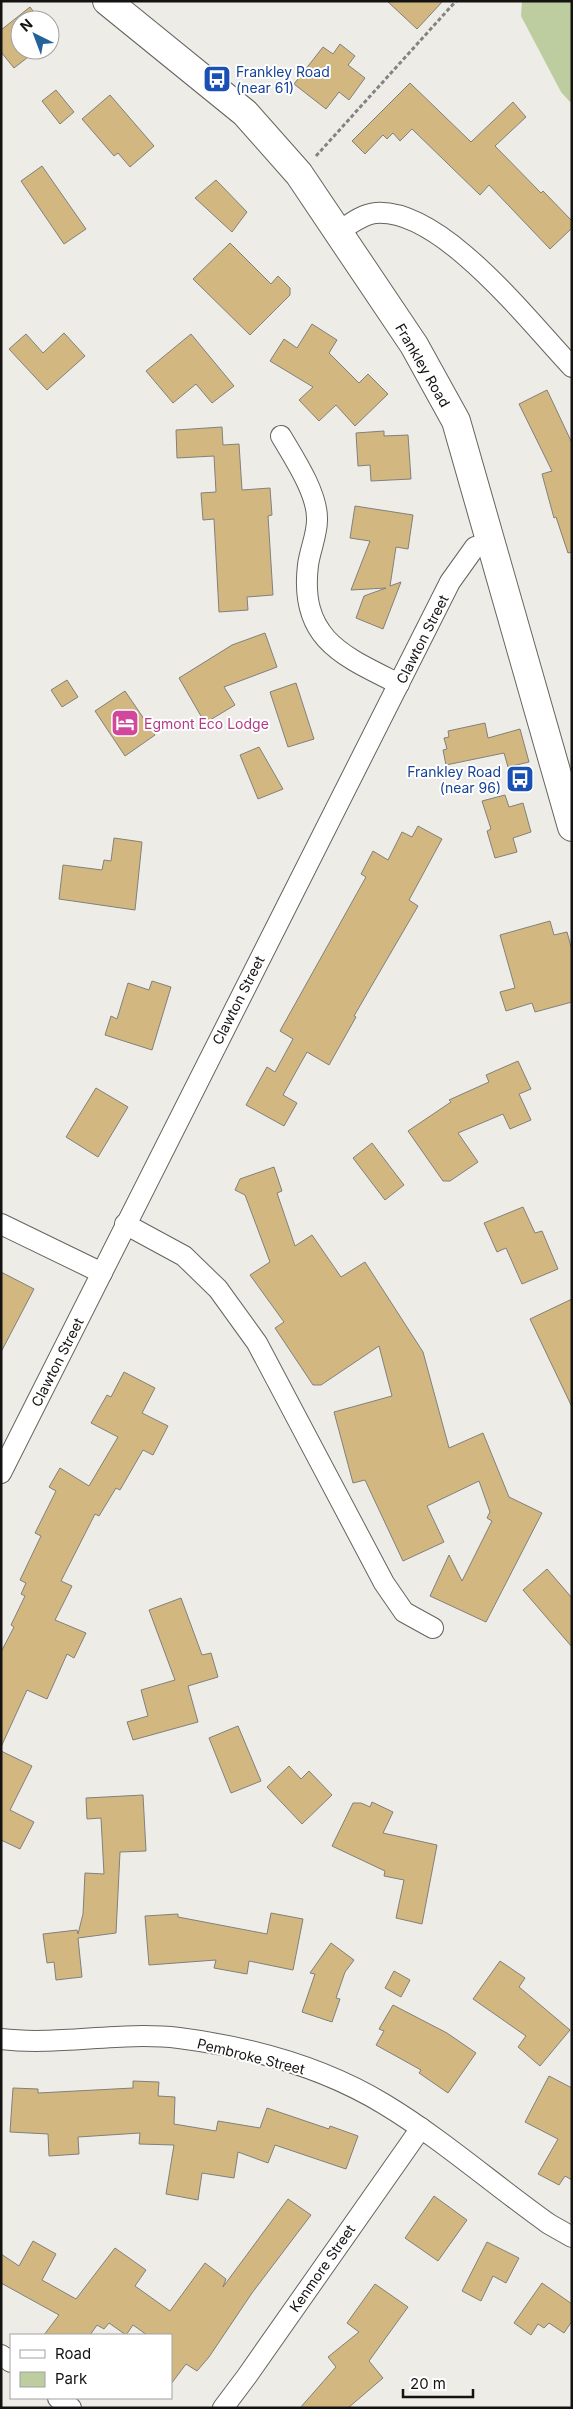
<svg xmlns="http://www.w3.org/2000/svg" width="573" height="2409" font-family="Inter,sans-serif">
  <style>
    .green { fill: #bdcd9f }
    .building { fill: #d2b880; stroke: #82807b }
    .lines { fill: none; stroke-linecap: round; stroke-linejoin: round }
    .street-casing { stroke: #66645f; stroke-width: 22 }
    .secondary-casing { stroke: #66645f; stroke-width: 30 }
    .path { stroke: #858380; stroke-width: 3; stroke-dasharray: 4 2.5; stroke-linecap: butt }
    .street { stroke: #fff; stroke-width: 20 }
    .secondary { stroke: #fff; stroke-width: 28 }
    .labels { text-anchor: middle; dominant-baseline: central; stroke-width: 4; stroke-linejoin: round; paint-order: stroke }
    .transit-label { font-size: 14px; fill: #164399; stroke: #fff; text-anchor: start }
    .street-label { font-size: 14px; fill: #141311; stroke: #fff }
    .hotel-label { font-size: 14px; fill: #b23c85; stroke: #fff; text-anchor: start }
  </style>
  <rect width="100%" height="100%" fill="#eeece7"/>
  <polygon class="green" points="522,1 572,1 572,104 561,92 521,16"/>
  <g class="building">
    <polygon points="387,1 443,1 417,29"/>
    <polygon points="30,7 40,20 20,20 20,50 37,50 14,68 1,52 1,30"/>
    <polygon points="340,44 355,56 348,65 365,78 349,100 339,92 326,109 294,84 323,47 333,54"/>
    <polygon points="410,83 471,142 513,102 526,117 495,146 541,193 543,191 572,221 572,228 550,249 489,185 480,195 412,129 400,141 393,133 387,139 383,135 365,154 352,141"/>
    <polygon points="56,90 74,112 60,124 42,101"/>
    <polygon points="110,95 154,146 130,167 118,153 114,156 82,119"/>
    <polygon points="42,166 86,229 64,244 21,181"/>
    <polygon points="216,180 247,212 232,232 195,198"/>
    <polygon points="230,243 271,284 278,276 290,288 290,295 250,335 193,279"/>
    <polygon points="312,324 337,340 329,353 359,383 368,374 388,394 355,426 336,405 319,421 299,400 313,387 270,361 284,339 297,348"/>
    <polygon points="64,333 85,356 47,390 9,349 26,334 43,353"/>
    <polygon points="191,334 234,386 212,403 196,384 173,403 146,371"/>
    <polygon points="547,390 572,443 572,552 568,553 556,517 554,518 542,474 552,471 519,404"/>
    <polygon points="222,427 223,445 239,444 242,490 270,488 272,515 268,516 273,595 247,597 248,610 219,612 214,519 203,520 201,493 216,492 214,456 177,458 176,430"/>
    <polygon points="384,431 384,436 408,435 411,479 371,481 370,465 358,466 356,433"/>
    <polygon points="355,506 413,515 408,549 396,547 390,586 401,582 383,629 356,618 364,596 386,588 351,590 370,541 350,538"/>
    <polygon points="265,633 277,667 224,687 235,705 205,723 179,678 232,645"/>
    <polygon points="67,680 78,697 62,707 51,690"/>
    <polygon points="296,683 314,739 288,747 270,692"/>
    <polygon points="125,691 155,735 125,756 95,711"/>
    <polygon points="485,723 488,738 520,729 529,762 508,767 504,753 446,765 443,750 447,749 444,738 449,737 448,731"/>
    <polygon points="259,747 283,789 258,799 240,755"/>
    <polygon points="505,795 509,807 523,803 531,832 513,838 517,852 495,858 487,831 491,829 482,801"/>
    <polygon points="418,826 442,839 409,900 418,906 354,1016 356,1017 329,1065 307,1052 283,1095 297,1103 284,1126 246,1105 267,1067 275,1072 293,1039 280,1031 366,877 361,874 373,851 388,860 402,832 412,837"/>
    <polygon points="114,838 142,842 135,910 59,899 63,865 102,870 104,860 111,861"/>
    <polygon points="550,921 554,935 567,932 572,950 572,1002 535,1012 532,1003 506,1011 500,992 515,988 500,935"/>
    <polygon points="152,981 171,987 152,1050 105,1035 111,1016 117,1019 128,983 149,990"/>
    <polygon points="518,1061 531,1089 519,1094 531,1120 510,1129 503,1114 458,1133 478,1162 450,1181 443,1181 408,1131 451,1102 449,1100 489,1082 486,1075"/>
    <polygon points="96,1088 128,1107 98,1157 66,1137"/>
    <polygon points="372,1143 404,1185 385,1200 353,1158"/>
    <polygon points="274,1167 282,1191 277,1193 295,1246 312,1235 341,1277 365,1262 423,1352 449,1448 483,1433 509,1497 542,1513 486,1622 430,1596 449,1555 462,1581 492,1521 487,1518 490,1512 479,1481 427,1506 444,1542 403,1561 365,1480 353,1483 334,1412 392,1396 379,1346 321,1385 313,1385 275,1328 284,1322 250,1275 270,1262 245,1195 235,1190 240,1179"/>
    <polygon points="523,1207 535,1233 542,1231 558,1269 522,1284 506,1248 497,1252 484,1223"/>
    <polygon points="1,1272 34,1289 1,1352"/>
    <polygon points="572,1299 572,1407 530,1319"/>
    <polygon points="124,1372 155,1388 142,1413 168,1426 153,1455 143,1450 120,1490 116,1488 99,1516 95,1514 61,1581 72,1586 55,1620 86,1633 74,1658 67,1654 47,1699 27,1690 1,1747 1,1652 14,1627 11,1625 25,1596 21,1594 26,1583 20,1580 41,1536 35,1533 56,1491 49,1487 60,1468 89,1486 118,1437 91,1423 107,1395 111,1397"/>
    <polygon points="547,1569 572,1598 572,1647 523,1590"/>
    <polygon points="181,1598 202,1655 211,1653 218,1677 188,1686 198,1722 133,1740 127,1722 148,1716 141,1690 175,1680 149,1610"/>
    <polygon points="238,1726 261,1781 231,1793 209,1738"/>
    <polygon points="1,1751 32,1766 10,1810 34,1822 20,1849 1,1840"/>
    <polygon points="289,1766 301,1779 309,1771 332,1795 302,1824 267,1787"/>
    <polygon points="143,1795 146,1851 120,1852 116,1933 78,1938 82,1977 56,1980 54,1962 47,1963 43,1934 77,1930 78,1934 83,1914 85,1873 104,1874 101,1818 87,1819 86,1798"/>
    <polygon points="372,1802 393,1812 383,1833 437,1845 422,1924 396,1918 404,1880 384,1876 385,1871 332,1846 353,1803 361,1803 370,1807"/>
    <polygon points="271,1913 303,1919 293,1970 249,1961 247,1974 214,1968 216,1960 149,1965 145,1916 178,1914 178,1917 267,1934"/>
    <polygon points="331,1943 354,1960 345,1972 336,1998 340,1999 332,2022 302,2012 315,1974 310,1973"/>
    <polygon points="500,1961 525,1978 519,1987 570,2030 540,2066 518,2047 526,2036 473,1999"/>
    <polygon points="394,1971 410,1980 401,1997 385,1988"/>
    <polygon points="393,2005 447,2033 476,2053 448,2093 419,2073 421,2070 376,2045 384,2031 379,2029"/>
    <polygon points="549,2076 572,2088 572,2180 565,2176 559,2185 538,2174 558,2139 525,2122"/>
    <polygon points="133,2081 159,2082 158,2096 175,2097 174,2124 216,2131 218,2121 260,2128 267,2108 329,2129 330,2126 358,2136 346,2169 275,2145 268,2163 238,2152 234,2178 202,2173 198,2200 166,2194 174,2145 139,2144 140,2133 78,2137 79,2154 49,2156 48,2134 10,2132 13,2088 38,2089 38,2093 133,2088"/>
    <polygon points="434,2196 467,2220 438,2261 405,2238"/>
    <polygon points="288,2199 311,2215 252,2293 209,2357 197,2371 186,2364 171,2384 171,2335 147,2335 133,2325 126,2335 109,2323 104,2329 97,2325 90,2335 44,2335 59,2315 1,2283 1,2254 19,2266 33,2241 56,2254 42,2280 76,2299 115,2248 146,2270 135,2286 170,2311 205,2263 226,2279 223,2287"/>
    <polygon points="487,2242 519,2258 506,2283 493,2276 481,2301 462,2291"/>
    <polygon points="542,2283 572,2304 572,2321 564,2333 549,2323 544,2328 538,2324 531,2335 514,2323"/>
    <polygon points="375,2284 408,2307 369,2361 383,2378 348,2408 300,2408 336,2367 328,2357 359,2332 347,2323"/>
  </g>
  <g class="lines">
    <defs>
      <g id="street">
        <path d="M338,232C349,225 362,214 376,213C442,208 530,323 572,367"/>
        <path d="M281,436C294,458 318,494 317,520C317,535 310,550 308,565C299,639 343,656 399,684"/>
        <polyline points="1,1224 102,1273"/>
        <polyline points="125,1224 184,1256 218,1289 257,1343 384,1583 404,1612 433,1628"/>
        <polyline points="1,1473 450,582 475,547 491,541"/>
        <path d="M1,2039C58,2046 120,2031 179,2038C249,2047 323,2067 384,2104C442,2139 494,2185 549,2224L572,2237"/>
        <polyline points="1,2355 11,2362"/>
        <polyline points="58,2398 71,2408"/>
        <polyline points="223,2408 247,2376 421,2128"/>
      </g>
      <polyline id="secondary" points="107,1 245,113 299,174 414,345 456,421 572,827"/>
    </defs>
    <use href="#street" class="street-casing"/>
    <use href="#secondary" class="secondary-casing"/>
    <polyline class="path" points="316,156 456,1"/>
    <use href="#street" class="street"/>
    <use href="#secondary" class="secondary"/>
  </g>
  <defs>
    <symbol id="bus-square" viewBox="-11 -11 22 22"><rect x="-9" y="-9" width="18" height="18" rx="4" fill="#1a4fb4" stroke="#fff"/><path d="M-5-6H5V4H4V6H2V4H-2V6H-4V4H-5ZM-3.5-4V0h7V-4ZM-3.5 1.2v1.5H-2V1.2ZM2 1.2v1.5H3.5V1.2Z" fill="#fff"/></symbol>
    <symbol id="hotel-square" viewBox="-11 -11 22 22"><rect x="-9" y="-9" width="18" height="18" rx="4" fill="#d1479c" stroke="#fff"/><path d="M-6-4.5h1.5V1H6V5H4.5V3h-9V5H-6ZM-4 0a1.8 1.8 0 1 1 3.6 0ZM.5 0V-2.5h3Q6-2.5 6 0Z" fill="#fff"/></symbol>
  </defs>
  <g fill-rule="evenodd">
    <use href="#bus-square" x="201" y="63" width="32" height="32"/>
    <use href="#hotel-square" x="109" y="707" width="32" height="32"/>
    <use href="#bus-square" x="504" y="763" width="32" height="32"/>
  </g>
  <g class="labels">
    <g class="transit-label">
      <text x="236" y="71">Frankley Road<tspan x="236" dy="16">(near 61)</tspan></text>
      <text x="501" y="771" text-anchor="end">Frankley Road<tspan x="501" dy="16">(near 96)</tspan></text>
    </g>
    <g class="street-label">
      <text transform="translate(423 365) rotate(60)">Frankley Road</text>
      <text transform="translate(422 639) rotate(-63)">Clawton Street</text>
      <text transform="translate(238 1000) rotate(-63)">Clawton Street</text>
      <text transform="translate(57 1362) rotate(-63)">Clawton Street</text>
      <text transform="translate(251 2056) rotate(14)">Pembroke Street</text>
      <text transform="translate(322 2268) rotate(-55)">Kenmore Street</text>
    </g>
    <g class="hotel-label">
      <text x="144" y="723">Egmont Eco Lodge</text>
    </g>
  </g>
  <rect width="573" height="2409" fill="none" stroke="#141311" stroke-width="5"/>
  <rect x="10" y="2334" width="162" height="65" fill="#ffffff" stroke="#a1a1a0"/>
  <rect x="20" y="2350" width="25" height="8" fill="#ffffff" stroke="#a1a1a0"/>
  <text x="55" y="2359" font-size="15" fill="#141311">Road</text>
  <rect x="20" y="2372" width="25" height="15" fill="#bdcd9f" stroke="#a1a1a0"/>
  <text x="55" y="2384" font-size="15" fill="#141311">Park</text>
  <g transform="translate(35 35) rotate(318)"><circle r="24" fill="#ffffff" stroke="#a1a1a0"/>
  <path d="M0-4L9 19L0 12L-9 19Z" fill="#246399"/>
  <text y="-8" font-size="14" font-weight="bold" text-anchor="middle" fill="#141311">N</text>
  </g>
  <path d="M403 2389v8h70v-8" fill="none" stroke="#141311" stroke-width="2.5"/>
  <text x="410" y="2389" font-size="15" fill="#141311" stroke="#ffffff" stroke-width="4" paint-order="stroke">20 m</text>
</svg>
